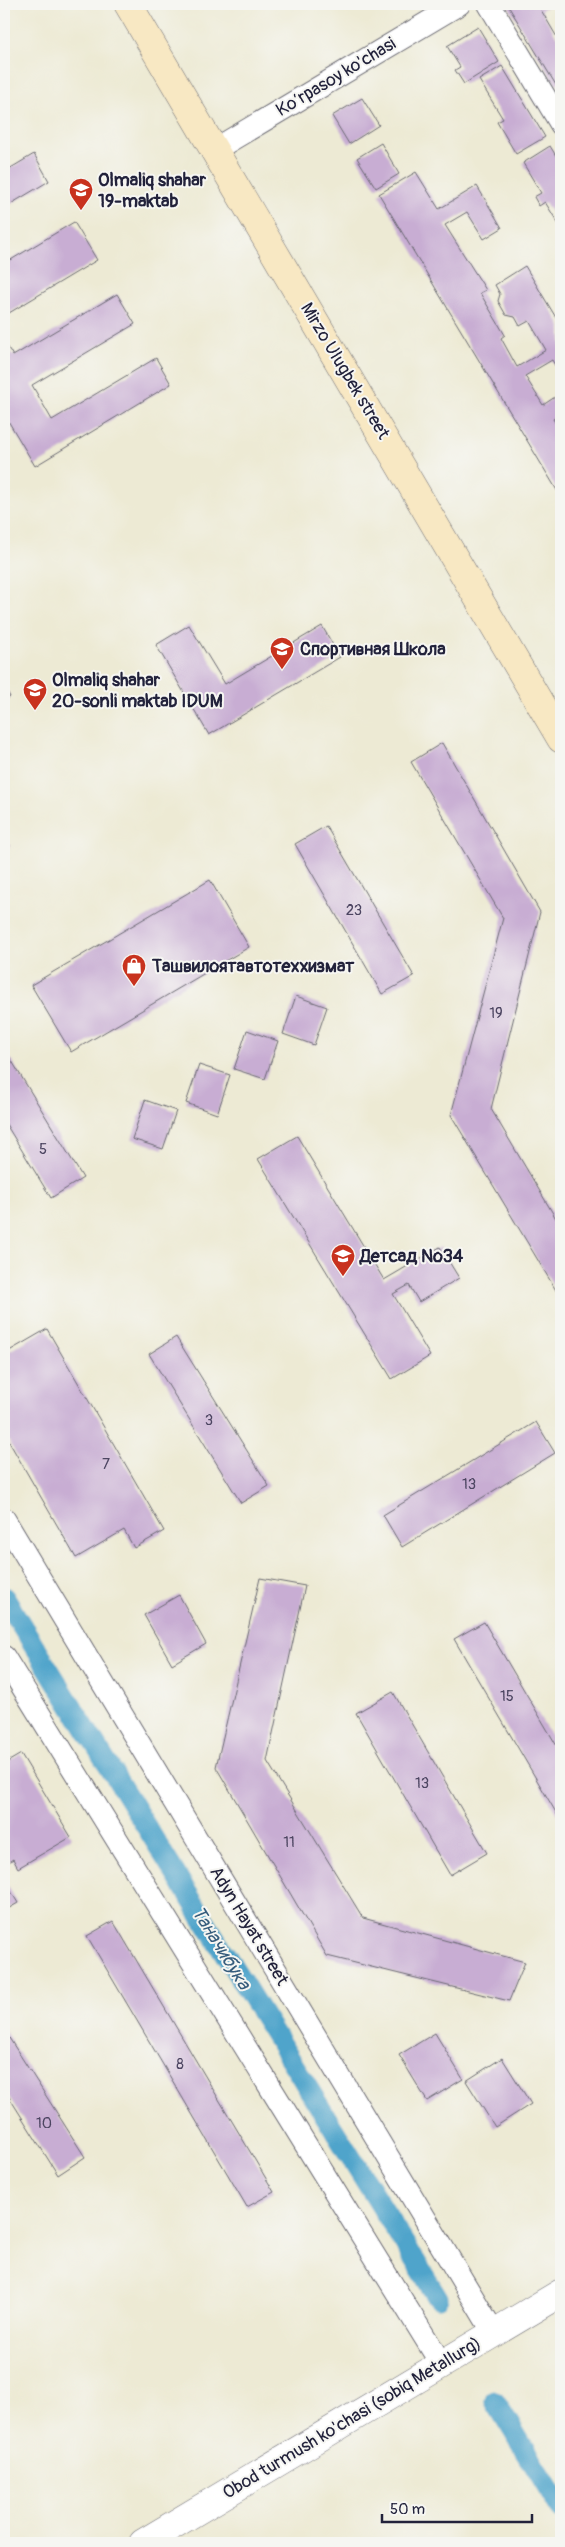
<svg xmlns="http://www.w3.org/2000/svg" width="565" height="2547" font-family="Pangolin,sans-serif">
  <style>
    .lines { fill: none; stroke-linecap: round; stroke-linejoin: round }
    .canal { stroke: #4fa4cb; stroke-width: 21 }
    .building { fill: #c8add3 }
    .minor-casing { stroke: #696871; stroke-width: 24 }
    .tertiary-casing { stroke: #696871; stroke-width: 29 }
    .secondary-casing { stroke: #696871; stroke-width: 29 }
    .minor { stroke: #fff; stroke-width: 22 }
    .tertiary { stroke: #fff; stroke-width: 28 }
    .secondary { stroke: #f8e8c3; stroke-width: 28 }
    .labels { text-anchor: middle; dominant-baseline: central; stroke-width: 4; stroke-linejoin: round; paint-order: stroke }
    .number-label { font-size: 15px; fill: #4c4561 }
    .street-label { font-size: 18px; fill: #22223b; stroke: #f6f6f2 }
    .poi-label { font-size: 18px; font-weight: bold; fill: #22223b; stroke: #f6f6f2; text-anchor: start }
    .water-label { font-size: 19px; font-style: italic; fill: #365c7c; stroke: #f6f6f2 }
  </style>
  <rect width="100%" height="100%" fill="#f6f6f2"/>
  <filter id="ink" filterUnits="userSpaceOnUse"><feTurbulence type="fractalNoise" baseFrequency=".02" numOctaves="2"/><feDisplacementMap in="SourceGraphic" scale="10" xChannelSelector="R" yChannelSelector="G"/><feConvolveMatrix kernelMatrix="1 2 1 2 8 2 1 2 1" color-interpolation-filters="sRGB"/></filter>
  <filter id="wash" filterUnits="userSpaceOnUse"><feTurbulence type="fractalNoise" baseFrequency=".0096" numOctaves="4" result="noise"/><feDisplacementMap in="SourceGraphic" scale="20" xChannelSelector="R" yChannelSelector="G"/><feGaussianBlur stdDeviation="1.12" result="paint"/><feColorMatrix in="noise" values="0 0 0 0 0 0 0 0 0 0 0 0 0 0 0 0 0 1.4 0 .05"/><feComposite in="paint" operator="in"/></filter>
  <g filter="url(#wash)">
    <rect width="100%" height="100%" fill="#edead4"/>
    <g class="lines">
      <g class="canal">
        <polyline points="4,1597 438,2298"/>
        <polyline points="495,2401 561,2509"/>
      </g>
    </g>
    <g id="blocks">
      <g class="building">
        <polygon points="507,4 551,4 541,10 561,44 561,82 556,85"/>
        <polygon points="478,27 499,62 464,84 455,70 460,67 447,46"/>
        <polygon points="502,66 545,137 516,154 497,122 503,119 479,80"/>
        <polygon points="362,98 379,125 349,144 332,116"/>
        <polygon points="381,143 399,174 376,188 357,158"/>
        <polygon points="550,146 561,164 561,228 545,202 539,206 534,197 541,193 523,163"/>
        <polygon points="34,154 49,181 4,208 4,172"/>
        <polygon points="416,172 439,209 477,186 502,228 484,239 467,212 445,225 486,290 480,293 505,335 501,338 517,367 546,350 529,321 520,326 515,317 506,315 498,301 500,294 495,285 525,266 561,326 561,376 552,360 525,376 543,405 561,393 561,414 553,419 561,432 561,497 379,194"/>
        <polygon points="74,222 97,260 4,316 4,264"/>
        <polygon points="117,294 135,324 32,385 52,420 156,358 171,384 35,466 4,414 4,341 13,356"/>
        <polygon points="189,625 225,684 322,626 340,657 209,735 156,645"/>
        <polygon points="4,686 10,697 4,701"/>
        <polygon points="442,743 540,912 491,1109 561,1227 561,1290 557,1292 451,1115 503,918 411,762"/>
        <polygon points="326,826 414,976 382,994 295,844"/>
        <polygon points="4,836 10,846 4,850"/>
        <polygon points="210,880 249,947 71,1052 31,985"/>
        <polygon points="296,996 327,1007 314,1045 283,1034"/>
        <polygon points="247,1030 278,1041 265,1079 234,1069"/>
        <polygon points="4,1048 83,1178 51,1198 4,1121"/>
        <polygon points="199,1065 230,1075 217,1114 186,1103"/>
        <polygon points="145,1100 176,1111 163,1149 132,1139"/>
        <polygon points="297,1136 384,1280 440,1247 459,1278 419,1302 409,1285 393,1294 430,1356 392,1379 258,1159"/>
        <polygon points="47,1329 164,1531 134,1548 124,1530 76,1558 4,1433 4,1354"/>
        <polygon points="176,1337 269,1486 241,1503 149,1354"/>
        <polygon points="536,1422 555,1453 402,1547 383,1515"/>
        <polygon points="260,1578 305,1586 267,1761 363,1918 525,1962 509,2001 327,1956 216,1767"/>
        <polygon points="179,1595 206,1644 172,1664 144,1615"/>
        <polygon points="484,1622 561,1753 561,1821 454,1639"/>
        <polygon points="393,1692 487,1853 450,1875 356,1713"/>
        <polygon points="21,1754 71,1837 18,1868 13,1859 4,1865 4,1764"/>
        <polygon points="4,1880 18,1903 4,1911"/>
        <polygon points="113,1921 274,2192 247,2207 87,1936"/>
        <polygon points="4,2030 85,2157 58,2175 4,2089"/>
        <polygon points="435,2033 463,2079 427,2101 399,2055"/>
        <polygon points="502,2058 531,2104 495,2127 466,2081"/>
      </g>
    </g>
  </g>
  <g filter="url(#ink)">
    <use href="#blocks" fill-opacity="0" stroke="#696871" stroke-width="1"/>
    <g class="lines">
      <defs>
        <g id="minor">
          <polyline points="489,4 561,124"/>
          <polyline points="214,150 459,4"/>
          <polyline points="4,1519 494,2333"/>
          <polyline points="4,1657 442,2365"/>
        </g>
        <polyline id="tertiary" points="143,2543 561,2293"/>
        <polyline id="secondary" points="128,4 561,739"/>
      </defs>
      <use href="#minor" class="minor-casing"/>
      <use href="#tertiary" class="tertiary-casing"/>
      <use href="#secondary" class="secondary-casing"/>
      <use href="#minor" class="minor"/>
      <use href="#tertiary" class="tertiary"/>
      <use href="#secondary" class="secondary"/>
    </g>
  </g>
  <defs>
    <symbol id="school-pin" viewBox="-11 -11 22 30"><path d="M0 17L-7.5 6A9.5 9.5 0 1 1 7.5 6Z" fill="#c8321e" stroke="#f6f6f2"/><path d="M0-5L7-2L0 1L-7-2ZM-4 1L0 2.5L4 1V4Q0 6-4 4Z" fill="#fff"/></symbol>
    <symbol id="shop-pin" viewBox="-11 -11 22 30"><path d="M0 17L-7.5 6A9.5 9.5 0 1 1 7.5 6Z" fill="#c8321e" stroke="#f6f6f2"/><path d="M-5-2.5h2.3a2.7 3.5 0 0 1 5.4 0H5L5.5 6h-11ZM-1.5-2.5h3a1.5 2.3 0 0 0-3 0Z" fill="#fff"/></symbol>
  </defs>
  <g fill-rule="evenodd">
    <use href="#school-pin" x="67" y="176" width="28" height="38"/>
    <use href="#school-pin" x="268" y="635" width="28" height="38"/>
    <use href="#school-pin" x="21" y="676" width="28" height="38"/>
    <use href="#shop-pin" x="120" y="952" width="28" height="38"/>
    <use href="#school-pin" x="329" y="1242" width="28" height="38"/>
  </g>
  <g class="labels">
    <g class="number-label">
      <text x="354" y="910">23</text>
      <text x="496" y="1013">19</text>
      <text x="43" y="1149">5</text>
      <text x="209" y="1420">3</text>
      <text x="106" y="1464">7</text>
      <text x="469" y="1484">13</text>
      <text x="507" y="1696">15</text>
      <text x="422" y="1783">13</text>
      <text x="289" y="1842">11</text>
      <text x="180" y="2064">8</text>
      <text x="44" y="2123">10</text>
    </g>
    <g class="street-label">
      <text transform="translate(336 77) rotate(-31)">Ko‘rpasoy ko'chasi</text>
      <text transform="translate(345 371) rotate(59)">Mirzo Ulugbek street</text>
      <text transform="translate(249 1926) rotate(59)">Adyn Hayat street</text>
      <text transform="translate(352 2418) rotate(-31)">Obod turmush ko'chasi (sobiq Metallurg)</text>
    </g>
    <g class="poi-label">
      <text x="98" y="180">Olmaliq shahar<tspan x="98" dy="21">19-maktab</tspan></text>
      <text x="300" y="649">Спортивная Школа</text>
      <text x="52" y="680">Olmaliq shahar<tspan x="52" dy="21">20-sonli maktab IDUM</tspan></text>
      <text x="152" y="966">Ташвилоятавтотеххизмат</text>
      <text x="360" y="1256">Детсад №34</text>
    </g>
    <g class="water-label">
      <text transform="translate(221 1948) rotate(58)">Таначибука</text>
    </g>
  </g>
  <rect width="565" height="2547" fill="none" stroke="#f6f6f2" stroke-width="20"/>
  <path d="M382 2514v8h150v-8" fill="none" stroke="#22223b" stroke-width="2.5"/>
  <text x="390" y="2514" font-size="15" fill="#22223b" stroke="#f6f6f2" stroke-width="4" paint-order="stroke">50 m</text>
</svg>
